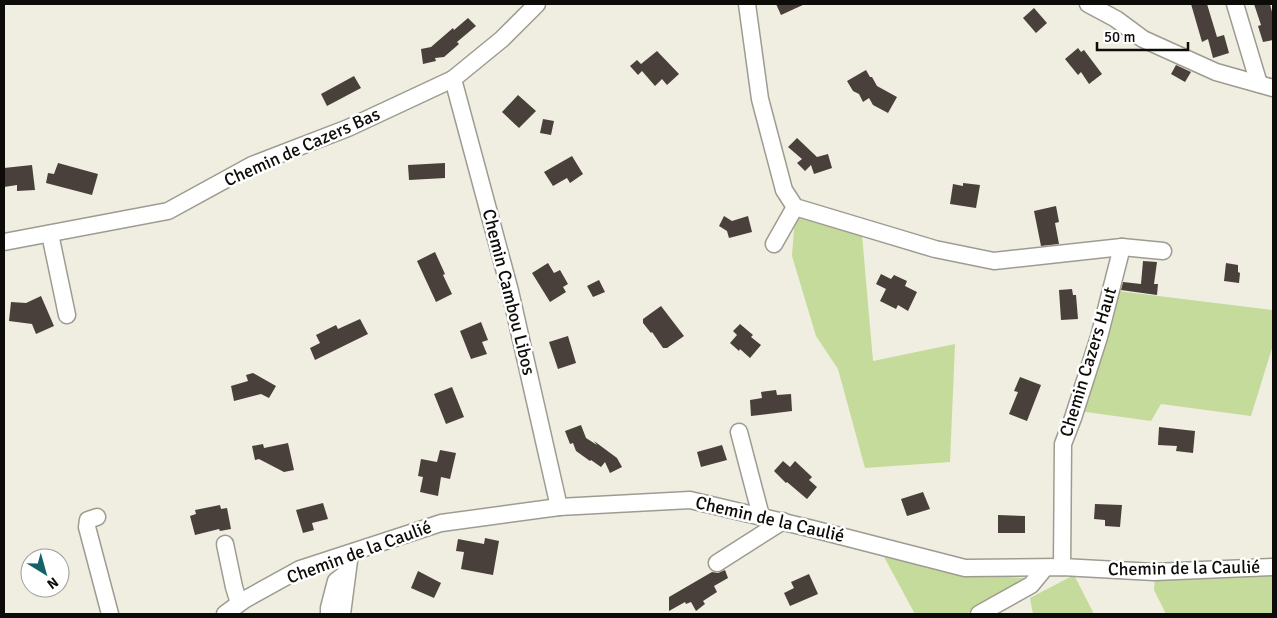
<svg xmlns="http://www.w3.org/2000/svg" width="1277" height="618" font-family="Signika,sans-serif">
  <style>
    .green { fill: #c4db9b }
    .building { fill: #493f3b }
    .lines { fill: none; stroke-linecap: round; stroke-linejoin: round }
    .minor-casing { stroke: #9e9c91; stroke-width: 19 }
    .minor { stroke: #fff; stroke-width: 16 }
    .labels { text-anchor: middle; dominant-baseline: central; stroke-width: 5; stroke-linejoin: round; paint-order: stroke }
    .street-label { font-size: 18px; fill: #0d0c08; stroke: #fff }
  </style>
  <rect width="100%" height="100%" fill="#efeee1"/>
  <g class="green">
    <polygon points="799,214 862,235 873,361 955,344 950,462 865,468 838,369 816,336 792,256 794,229"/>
    <polygon points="1118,291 1273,310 1273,345 1251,416 1161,404 1151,421 1079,411"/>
    <polygon points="883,555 959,575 1028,578 966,614 915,614"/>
    <polygon points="1273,574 1273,614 1166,614 1154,590 1155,576"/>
    <polygon points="1074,575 1094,614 1033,614 1030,598"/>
  </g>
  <g class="building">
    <polygon points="776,4 805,4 781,15"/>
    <polygon points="1191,4 1207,4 1217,37 1224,35 1229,53 1213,58 1208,39 1202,42"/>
    <polygon points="1254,4 1270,4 1273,16 1273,40 1263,42 1258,26 1261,25"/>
    <polygon points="1034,8 1047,23 1036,33 1023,18"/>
    <polygon points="468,18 476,26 457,42 459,44 444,57 435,58 436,61 423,64 421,49 431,47 453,28 454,30"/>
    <polygon points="1078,48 1081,52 1084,50 1102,74 1089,84 1081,72 1078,75 1065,59"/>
    <polygon points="657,51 679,74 667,85 662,79 655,86 642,71 638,75 630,66 637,60 641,64"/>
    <polygon points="1176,65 1191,72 1185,82 1171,74"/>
    <polygon points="866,70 870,77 872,77 877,86 897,97 888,113 873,105 869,98 863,102 859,94 853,91 847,81"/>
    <polygon points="354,76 361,88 327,106 321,94"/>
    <polygon points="518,95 536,111 519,128 502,112"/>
    <polygon points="543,119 554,121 551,135 540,133"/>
    <polygon points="797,138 817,157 828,154 832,168 814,174 811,165 805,171 797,163 802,159 788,147"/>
    <polygon points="572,156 583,174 570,183 567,178 553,186 544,172"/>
    <polygon points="58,163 98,174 92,195 46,183 48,173 54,174"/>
    <polygon points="445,163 445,178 409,180 408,165"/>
    <polygon points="32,165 35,190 17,191 17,185 4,187 4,168"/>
    <polygon points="963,183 980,185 976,208 950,204 953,184 963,186"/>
    <polygon points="1056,206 1059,222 1055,223 1059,244 1041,246 1034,211"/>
    <polygon points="724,216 732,221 748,216 752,232 729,238 727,231 719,226"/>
    <polygon points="435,252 445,274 443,275 452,294 436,302 417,261"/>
    <polygon points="1143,261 1157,262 1154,284 1158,284 1157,295 1121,290 1123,282 1141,284"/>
    <polygon points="548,263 554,273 560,270 568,284 563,287 566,292 550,302 532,273"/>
    <polygon points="1226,263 1238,265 1238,272 1240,273 1239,283 1224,281"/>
    <polygon points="881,274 891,279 894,275 907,281 905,286 917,292 908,311 898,305 896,309 880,301 886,289 876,284"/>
    <polygon points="599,280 605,292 593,297 587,286"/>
    <polygon points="1072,289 1073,295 1076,295 1078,319 1061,320 1059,290"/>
    <polygon points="41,296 54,326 36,334 32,324 9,321 11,302 26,303"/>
    <polygon points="661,306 684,336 667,348 663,348 652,332 651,333 643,323 643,319"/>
    <polygon points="360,319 368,334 315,360 310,348 320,343 316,335 336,325 338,329"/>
    <polygon points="481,322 488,340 482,342 487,354 471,359 460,331"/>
    <polygon points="740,324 753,335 751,337 761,345 750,358 740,349 739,351 730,343 737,335 733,331"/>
    <polygon points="568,336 576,363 558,369 549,342"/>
    <polygon points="253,373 276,386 269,398 261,394 234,401 231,386 248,381 246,375"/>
    <polygon points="1020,377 1041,385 1027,421 1009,414 1018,392 1014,391"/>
    <polygon points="452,387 464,417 446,424 434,394"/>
    <polygon points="776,390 777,395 791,394 792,411 751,416 750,400 762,398 761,392"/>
    <polygon points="581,425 586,438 597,445 594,441 617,458 622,467 610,473 605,462 601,467 591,460 590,461 576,451 573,443 570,444 565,431"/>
    <polygon points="1159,427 1195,431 1193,453 1176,451 1177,446 1158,445"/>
    <polygon points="288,443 294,470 284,472 259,459 255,460 252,446 263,444 264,448"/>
    <polygon points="722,445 727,460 701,467 697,452"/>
    <polygon points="440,450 456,453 450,479 441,477 438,496 420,492 423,477 418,476 421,459 437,462"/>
    <polygon points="783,461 790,467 795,461 812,477 809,480 817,487 807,499 787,482 786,483 774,471"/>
    <polygon points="923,492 930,509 907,516 901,499"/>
    <polygon points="323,503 328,519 312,523 314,530 303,533 296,510"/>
    <polygon points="1095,504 1122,505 1120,527 1105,526 1105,520 1094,519"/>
    <polygon points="220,505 221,509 227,508 231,529 220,531 219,529 195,535 190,516 196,514 195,510"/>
    <polygon points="998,515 1025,516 1025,533 998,533"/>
    <polygon points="485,538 499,541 493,575 461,569 464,552 456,551 458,539 484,544"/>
    <polygon points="725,570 728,578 714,586 717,592 703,601 705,604 696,611 691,602 686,604 685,602 669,611 669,597 712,572 718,573"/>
    <polygon points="418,571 441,583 434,598 411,588"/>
    <polygon points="809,574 818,594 790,606 784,593 794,588 791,582"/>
  </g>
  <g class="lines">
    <defs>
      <g id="minor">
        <polyline points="747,4 760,99 784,190 795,207 935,249 994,261 1122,247 1163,251"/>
        <polyline points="1088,4 1116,19 1143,39 1216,72 1273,88"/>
        <polyline points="1235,4 1259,84"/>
        <polyline points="453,79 510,291 559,507"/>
        <polyline points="50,234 67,315"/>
        <polyline points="4,242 168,211 252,165 348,128 453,79 502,39 537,4"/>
        <polyline points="774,244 795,207"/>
        <polyline points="739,432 761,516"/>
        <polyline points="97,517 88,520 87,527 110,614"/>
        <polyline points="225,544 234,587 239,603"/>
        <polyline points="717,563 783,521"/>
        <polyline points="1062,567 1063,444 1073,418 1099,337 1122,247"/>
        <polyline points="225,614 244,600 300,569 441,523 559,507 690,500 813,529 965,568 1062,567 1154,572 1273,567"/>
        <polyline points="329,614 329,608 336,581 345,574"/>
        <polyline points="342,614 350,553"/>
        <polyline points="979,614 1031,585 1045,568"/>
      </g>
    </defs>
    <use href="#minor" class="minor-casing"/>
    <use href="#minor" class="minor"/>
  </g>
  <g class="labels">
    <g class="street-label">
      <text transform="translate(302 147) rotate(-24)">Chemin de Cazers Bas</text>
      <text transform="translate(509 292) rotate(76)">Chemin Cambou Libos</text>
      <text transform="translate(1088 362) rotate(-73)">Chemin Cazers Haut</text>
      <text transform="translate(770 519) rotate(13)">Chemin de la Caulié</text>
      <text transform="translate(359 552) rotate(-20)">Chemin de la Caulié</text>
      <text transform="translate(1184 568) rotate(-1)">Chemin de la Caulié</text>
    </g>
  </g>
  <rect width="1277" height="618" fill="none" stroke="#0d0c08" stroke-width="10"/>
  <g transform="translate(45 573) rotate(143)"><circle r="24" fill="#ffffff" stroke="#9e9e9c"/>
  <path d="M0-4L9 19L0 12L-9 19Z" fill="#13626a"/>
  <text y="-8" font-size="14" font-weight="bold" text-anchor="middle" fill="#0d0c08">N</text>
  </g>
  <path d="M1097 42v8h91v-8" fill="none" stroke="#0d0c08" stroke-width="2.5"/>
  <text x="1104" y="42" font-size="15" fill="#0d0c08" stroke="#ffffff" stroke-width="4" paint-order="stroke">50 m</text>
</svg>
